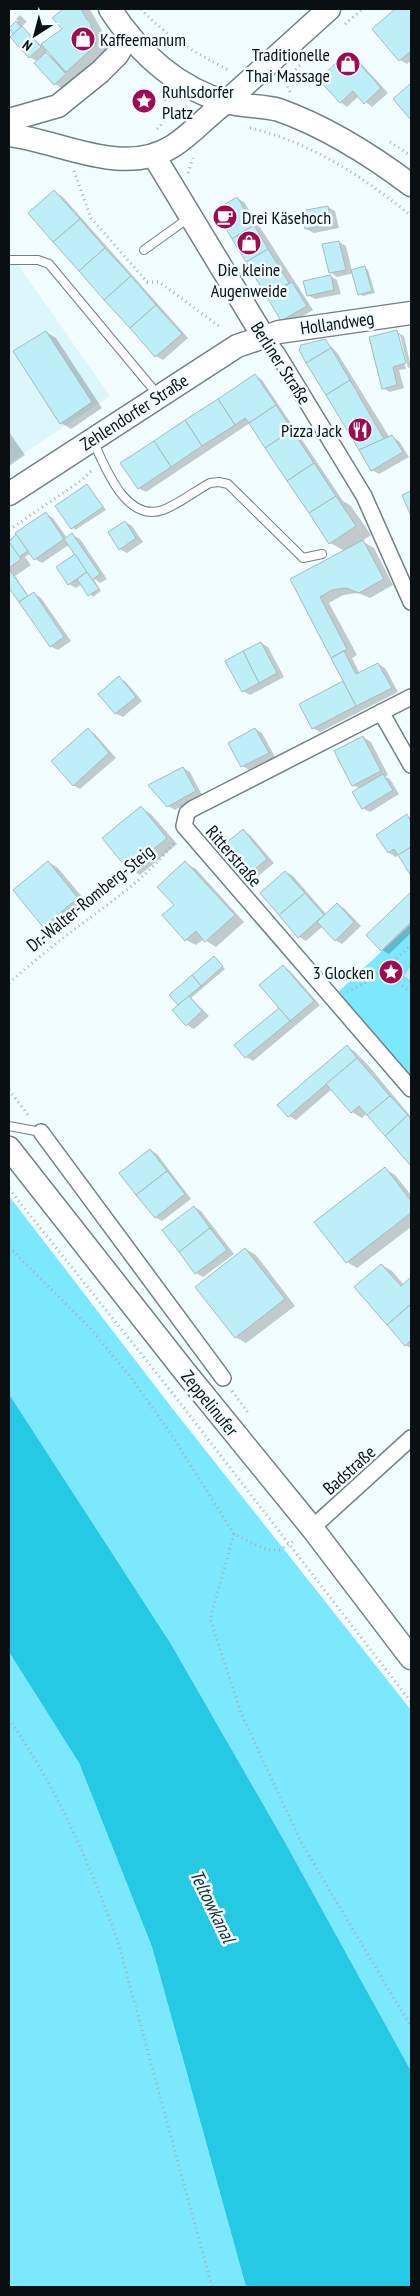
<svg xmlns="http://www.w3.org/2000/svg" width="420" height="2296" font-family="'PT Sans Narrow',sans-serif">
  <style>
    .built { fill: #dcf7fc }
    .green { fill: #7be8fd }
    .water { fill: #26c9e3 }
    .shadow { fill: #0003; fill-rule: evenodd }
    .building { fill: #beeef8; stroke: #aabbbe }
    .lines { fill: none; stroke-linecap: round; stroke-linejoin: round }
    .lane-casing { stroke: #728185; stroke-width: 10 }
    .street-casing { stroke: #728185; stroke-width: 18 }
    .secondary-casing { stroke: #728185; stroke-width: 25 }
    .path { stroke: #a6b0b2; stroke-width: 3; stroke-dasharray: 1 4; stroke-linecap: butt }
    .lane { stroke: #fff; stroke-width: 8 }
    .street { stroke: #fff; stroke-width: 15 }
    .secondary { stroke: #fff; stroke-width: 22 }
    .labels { text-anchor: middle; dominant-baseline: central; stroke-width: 5; stroke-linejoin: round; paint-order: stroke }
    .poi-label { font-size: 18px; fill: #0a1012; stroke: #f2fdff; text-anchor: start }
    .street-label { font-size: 18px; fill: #0a1012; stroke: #f2fdff }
    .water-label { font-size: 19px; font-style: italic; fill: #183136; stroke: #f2fdff }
  </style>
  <rect width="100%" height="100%" fill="#f2fdff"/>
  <polygon class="built" points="9,252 110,396 9,463"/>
  <g class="green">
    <polygon points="411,924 411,1079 337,993"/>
    <polygon points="9,1196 172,1408 411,1710 411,2071 286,1844 171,1644 9,1394"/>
    <polygon points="9,1652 79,1763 152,1947 246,2287 9,2287"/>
  </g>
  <polygon class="water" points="9,1394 171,1644 286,1844 411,2071 411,2287 246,2287 152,1947 79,1763 9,1652"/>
  <g class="shadow">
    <path d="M65,9H87L91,11L106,38L104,39L109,48L79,78L74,75L81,84L71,93L55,84L35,63L37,61L29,57L10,28L18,21L16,19L20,15L27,22L21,27L41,45L64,29L54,18ZM48,50L54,58L45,53Z"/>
    <polygon points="397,9 411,9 411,61 407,64 400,60 373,30"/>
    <polygon points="349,54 356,58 388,93 372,107 359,96 347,107 340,102"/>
    <polygon points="54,192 62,196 188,338 163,360 156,356"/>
    <polygon points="237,198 244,202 313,310 289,324 282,320 270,295 267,295"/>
    <polygon points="328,207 335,211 339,228 314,233 306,229"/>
    <polygon points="339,242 346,246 352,271 365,268 368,270 375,293 363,296 359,294 354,273 337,277 330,272"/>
    <polygon points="330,276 337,280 341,294 315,299 308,295"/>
    <polygon points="46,332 56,338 102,408 71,429 61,423 15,351"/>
    <polygon points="397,332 404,336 411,367 408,368 400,335 397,335 406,369 399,370 404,388 390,392 383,388"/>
    <polygon points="325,340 338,354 390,438 392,437 399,441 409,457 379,474 372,470"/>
    <polygon points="255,375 262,380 343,501 351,506 371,535 362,541 374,548 393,585 370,598 358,593 343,595 329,603 357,655 352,658 360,674 378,664 385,668 398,692 320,732 313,728 344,682 291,580 345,551 330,543 250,423 146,492 138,488"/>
    <polygon points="9,432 25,455 9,466"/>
    <polygon points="87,485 106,510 75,530 57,506"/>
    <polygon points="46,514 53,518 67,538 72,535 80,539 107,579 100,583 93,578 101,591 93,597 82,584 76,588 69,584 77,555 70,544 42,563 35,559 31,553 25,557 31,565 15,576 29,597 34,593 41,598 71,641 58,650 50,646 9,585 9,540"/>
    <polygon points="125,522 132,526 143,542 127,553 120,549"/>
    <polygon points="261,643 268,647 284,677 250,695 243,691"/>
    <polygon points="119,678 126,682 142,701 123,717 115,713"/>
    <polygon points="255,729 262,733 275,757 249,770 242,766"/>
    <polygon points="88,730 95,734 116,758 80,789 73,785"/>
    <polygon points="363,737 371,742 388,775 385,777 390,779 399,794 370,812 362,808 360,789 353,785"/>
    <polygon points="183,768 190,772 202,795 175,810 168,806"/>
    <polygon points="141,808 151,814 177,844 140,875 129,869 104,838"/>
    <polygon points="407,816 411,818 411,873 399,854 396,857 389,853 378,835"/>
    <polygon points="243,831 250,835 274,863 251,882 244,878"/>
    <polygon points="48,862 58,868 88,904 55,932 44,926"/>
    <polygon points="185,863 196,869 244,922 216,947 204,939 196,945 186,940 175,905"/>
    <polygon points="286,872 293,876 326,914 337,904 344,908 361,926 342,944 335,940 323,926 306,941 299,937 261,893"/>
    <polygon points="410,895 411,933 389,954 382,950 368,935"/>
    <polygon points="217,960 225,969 191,998 209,1016 194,1029 187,1025 179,1004"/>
    <polygon points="283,966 290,971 320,1005 253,1061 246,1057 281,1008"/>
    <polygon points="347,1047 354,1051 368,1065 411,1117 411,1165 367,1113 362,1118 352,1112 332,1089 296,1120 289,1116"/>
    <polygon points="150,1150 157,1154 191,1199 162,1221 155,1217"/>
    <polygon points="385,1169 395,1175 411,1195 411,1227 357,1268 347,1262 316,1222"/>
    <polygon points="194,1207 201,1211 234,1254 203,1277 196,1273 163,1230"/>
    <polygon points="246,1249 256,1255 295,1306 246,1343 235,1337"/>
    <polygon points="382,1265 392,1271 404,1285 411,1278 411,1348 405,1345"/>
  </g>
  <g class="building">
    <polygon points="63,9 81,9 87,20 89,20 96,40 95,46 66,72 41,44 62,29 52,18"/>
    <polygon points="395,9 411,9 411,51 399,61 372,29"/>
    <polygon points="16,21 21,27 13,34 9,28"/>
    <polygon points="22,26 41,47 29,58 10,37"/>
    <polygon points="46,52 66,74 54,85 34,63"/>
    <polygon points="349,52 381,88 364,104 353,91 340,103 318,79"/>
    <polygon points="411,83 411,120 393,99"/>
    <polygon points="54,190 80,219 53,242 28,213"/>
    <polygon points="237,197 254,225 232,239 215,210"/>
    <polygon points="328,206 332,224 305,229 301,211"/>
    <polygon points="80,219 105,248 79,271 53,242"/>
    <polygon points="254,225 268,249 246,262 232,239"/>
    <polygon points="339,241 346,270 329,273 322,244"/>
    <polygon points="105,248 131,276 104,300 79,271"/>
    <polygon points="268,249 289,283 267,297 246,262"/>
    <polygon points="365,266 372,291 358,295 351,270"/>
    <polygon points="331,275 334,290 307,296 303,281"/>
    <polygon points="131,276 156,305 130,328 104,300"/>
    <polygon points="292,282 307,306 281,321 267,297"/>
    <polygon points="156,305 182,334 155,357 130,328"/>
    <polygon points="397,330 406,363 393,367 397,385 382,389 369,337"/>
    <polygon points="46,331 92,402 60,424 13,351"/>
    <polygon points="325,339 331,348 306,363 299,350 301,345"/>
    <polygon points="331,348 350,380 326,395 306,363"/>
    <polygon points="255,374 276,405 249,423 245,418 235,425 218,399"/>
    <polygon points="350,380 384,439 359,450 326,395"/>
    <polygon points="218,399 235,425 202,446 185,420"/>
    <polygon points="276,405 292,430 265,448 249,423"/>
    <polygon points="185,420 202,446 171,467 154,441"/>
    <polygon points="292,430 314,463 287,481 265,448"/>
    <polygon points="392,435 403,452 371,471 359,450"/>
    <polygon points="154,441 171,467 138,489 120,463"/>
    <polygon points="314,463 336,496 309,513 287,481"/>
    <polygon points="87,484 103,507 71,529 55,506"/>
    <polygon points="411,491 411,516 402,495"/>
    <polygon points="336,496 356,526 329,544 309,513"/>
    <polygon points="46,512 64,539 34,560 15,533"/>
    <polygon points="125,521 136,538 119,550 108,532"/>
    <polygon points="72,533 100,574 92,580 64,539"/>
    <polygon points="16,534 28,551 19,557 9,542"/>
    <polygon points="363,540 384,579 359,593 346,588 332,590 320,597 347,649 331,658 290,579"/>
    <polygon points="9,542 21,559 9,568"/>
    <polygon points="75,554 87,572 68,585 56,567"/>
    <polygon points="9,569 28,596 19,602 9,588"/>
    <polygon points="87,572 99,589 88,596 77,579"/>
    <polygon points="34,592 64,637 50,647 19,602"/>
    <polygon points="261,642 277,673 259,683 243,651"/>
    <polygon points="243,651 259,683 242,692 225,661"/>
    <polygon points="344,651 356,674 378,663 392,688 356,706 331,658"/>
    <polygon points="119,676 136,697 115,714 98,694"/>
    <polygon points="343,681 356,706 312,729 299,704"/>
    <polygon points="88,728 109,753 73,786 51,761"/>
    <polygon points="255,728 269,753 241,767 228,743"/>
    <polygon points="363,736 381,771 352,786 334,751"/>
    <polygon points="183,767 196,791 167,807 148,785"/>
    <polygon points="383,774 393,790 362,809 352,792"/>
    <polygon points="141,806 167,838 128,870 102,838"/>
    <polygon points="407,814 411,822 411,847 398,855 394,849 388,853 376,835"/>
    <polygon points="243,829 267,859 243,879 219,849"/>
    <polygon points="411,847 411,876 398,855"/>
    <polygon points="48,861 78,898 43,927 13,890"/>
    <polygon points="185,861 235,915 205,942 196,931 185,941 162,915 174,905 157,887"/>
    <polygon points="285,871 305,893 279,915 260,893"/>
    <polygon points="305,893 324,915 298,938 279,915"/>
    <polygon points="410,893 411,895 411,922 381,951 366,935"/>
    <polygon points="337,903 354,922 335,941 317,922"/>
    <polygon points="214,956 223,966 201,986 192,975"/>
    <polygon points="411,964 411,982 403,976"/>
    <polygon points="283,965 314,1001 290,1021 259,985"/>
    <polygon points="192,975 201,986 178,1005 169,995"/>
    <polygon points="189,996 202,1011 186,1026 172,1010"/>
    <polygon points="279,1008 290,1021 245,1058 234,1045"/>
    <polygon points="347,1045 357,1058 288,1117 277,1105"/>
    <polygon points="357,1058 390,1096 367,1115 359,1106 351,1113 326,1084"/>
    <polygon points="390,1096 408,1115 385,1136 367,1115"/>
    <polygon points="408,1115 411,1120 411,1166 385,1136"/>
    <polygon points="150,1149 167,1171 136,1195 119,1173"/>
    <polygon points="385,1167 411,1201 411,1213 346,1263 314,1222"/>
    <polygon points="167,1171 185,1194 155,1218 136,1195"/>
    <polygon points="194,1206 210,1228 179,1252 162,1230"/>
    <polygon points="210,1228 227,1250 195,1274 179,1252"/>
    <polygon points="245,1248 285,1299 235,1338 195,1287"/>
    <polygon points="381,1264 401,1286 411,1277 411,1304 387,1325 354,1287"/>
    <polygon points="411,1304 411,1340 405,1346 387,1325"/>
  </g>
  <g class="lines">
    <defs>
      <g id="lane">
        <polyline points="144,250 190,217"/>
        <polyline points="9,260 38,260 49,264 158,395"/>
        <path d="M93,441C105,466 125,523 163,510C179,504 195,491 210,483L219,482L228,484L303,558L322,554"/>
        <polyline points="9,1126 41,1132"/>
      </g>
      <g id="street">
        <polyline points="263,336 277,353 364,496 411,602"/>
        <polyline points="411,697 192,809 187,813 184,826 411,1089"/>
        <polyline points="381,712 411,765"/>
        <polyline points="41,1132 223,1378"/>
        <polyline points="312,1528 411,1438"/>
      </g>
      <g id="secondary">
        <path d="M110,9C138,52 175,87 226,102C243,107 262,105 279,110C327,127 371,155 411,185"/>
        <polyline points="9,120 58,106 100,72 117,55 129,35"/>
        <path d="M9,135C61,141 123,178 173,146C192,134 208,115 226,102L329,9"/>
        <polyline points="154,156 263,336"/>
        <polyline points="9,494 237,346 279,332 411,313"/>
        <polyline points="9,1148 185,1372 312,1528 411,1658"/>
      </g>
    </defs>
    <use href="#lane" class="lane-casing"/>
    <use href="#street" class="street-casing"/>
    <use href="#secondary" class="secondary-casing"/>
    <g class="path">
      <path d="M141,9C168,38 195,52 230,71"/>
      <polyline points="345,24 363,9"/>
      <path d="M290,92C281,79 301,65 309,57"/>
      <path d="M250,128C310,142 364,177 411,216"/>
      <path d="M157,129C167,121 166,108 164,96"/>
      <polyline points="390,142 411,156"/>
      <polyline points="74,171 91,218 147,282 159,282 219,326"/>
      <polyline points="188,173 193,158"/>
      <polyline points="9,530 82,480 93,469"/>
      <polyline points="382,971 411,992"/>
      <path d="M9,983C26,968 44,953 62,939C101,908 145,882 175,841"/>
      <path d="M347,992C372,980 391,964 411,945"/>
      <polyline points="9,1090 28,1115"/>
      <polyline points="9,1189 170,1390 411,1702"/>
      <polyline points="9,1247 91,1329 132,1379 171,1434 234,1534 267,1550 280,1550 295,1540"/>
      <polyline points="232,1391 249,1414"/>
      <polyline points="234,1534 210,1619 241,1713 301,1842 411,2027"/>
      <path d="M9,1719C57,1788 90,1864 118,1942L212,2287"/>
    </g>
    <use href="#lane" class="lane"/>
    <use href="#street" class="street"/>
    <use href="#secondary" class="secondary"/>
  </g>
  <defs>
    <symbol id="shop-disc" viewBox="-11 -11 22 22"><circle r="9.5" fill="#a00a51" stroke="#f2fdff"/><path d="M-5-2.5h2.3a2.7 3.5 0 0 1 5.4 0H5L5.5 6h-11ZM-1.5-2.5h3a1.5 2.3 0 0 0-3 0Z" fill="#fff"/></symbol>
    <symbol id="sight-disc" viewBox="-11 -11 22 22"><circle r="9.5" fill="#a00a51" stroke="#f2fdff"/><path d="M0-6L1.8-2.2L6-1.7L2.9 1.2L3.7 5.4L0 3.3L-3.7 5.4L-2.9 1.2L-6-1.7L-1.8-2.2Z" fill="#fff"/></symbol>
    <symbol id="cafe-disc" viewBox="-11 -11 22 22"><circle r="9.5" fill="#a00a51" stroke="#f2fdff"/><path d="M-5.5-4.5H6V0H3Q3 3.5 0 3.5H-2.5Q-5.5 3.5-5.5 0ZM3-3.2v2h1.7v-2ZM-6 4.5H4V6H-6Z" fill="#fff"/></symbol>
    <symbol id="restaurant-disc" viewBox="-11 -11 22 22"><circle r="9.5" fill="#a00a51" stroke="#f2fdff"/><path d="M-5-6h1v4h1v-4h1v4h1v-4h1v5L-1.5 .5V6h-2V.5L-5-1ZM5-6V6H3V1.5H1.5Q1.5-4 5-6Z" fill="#fff"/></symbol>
  </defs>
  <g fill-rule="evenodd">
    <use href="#shop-disc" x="69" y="25" width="28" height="28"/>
    <use href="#shop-disc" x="334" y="50" width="28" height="28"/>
    <use href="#sight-disc" x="130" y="87" width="28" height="28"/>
    <use href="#cafe-disc" x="211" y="203" width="28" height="28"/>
    <use href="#shop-disc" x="235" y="229" width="28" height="28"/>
    <use href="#restaurant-disc" x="346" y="416" width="28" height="28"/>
    <use href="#sight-disc" x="377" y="958" width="28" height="28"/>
  </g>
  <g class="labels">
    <g class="poi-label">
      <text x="100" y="39">Kaffeemanum</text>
      <text x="330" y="54" text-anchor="end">Traditionelle<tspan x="330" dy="21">Thai Massage</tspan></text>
      <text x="162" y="91">Ruhlsdorfer<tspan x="162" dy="21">Platz</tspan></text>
      <text x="242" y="217">Drei Käsehoch</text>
      <text x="249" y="269" text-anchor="middle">Die kleine<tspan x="249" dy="21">Augenweide</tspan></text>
      <text x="342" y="430" text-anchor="end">Pizza Jack</text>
      <text x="374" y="972" text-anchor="end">3 Glocken</text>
    </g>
    <g class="street-label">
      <text transform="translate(337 323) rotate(-8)">Hollandweg</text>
      <text transform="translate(281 363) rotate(57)">Berliner Straße</text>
      <text transform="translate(134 412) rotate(-33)">Zehlendorfer Straße</text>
      <text transform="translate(234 856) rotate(49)">Ritterstraße</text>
      <text transform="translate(90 898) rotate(-39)">Dr.-Walter-Romberg-Steig</text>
      <text transform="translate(210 1403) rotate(51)">Zeppelinufer</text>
      <text transform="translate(349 1470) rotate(-42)">Badstraße</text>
    </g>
    <g class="water-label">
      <text transform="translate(213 1906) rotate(64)">Teltowkanal</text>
    </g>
  </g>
  <rect width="420" height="2296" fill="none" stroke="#0a1012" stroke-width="20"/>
  <g transform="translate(35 35) rotate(216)" stroke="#f2fdff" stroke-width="4" paint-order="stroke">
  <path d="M0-4L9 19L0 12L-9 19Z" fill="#0a1012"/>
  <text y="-8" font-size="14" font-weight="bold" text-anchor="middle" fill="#0a1012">N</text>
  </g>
</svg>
